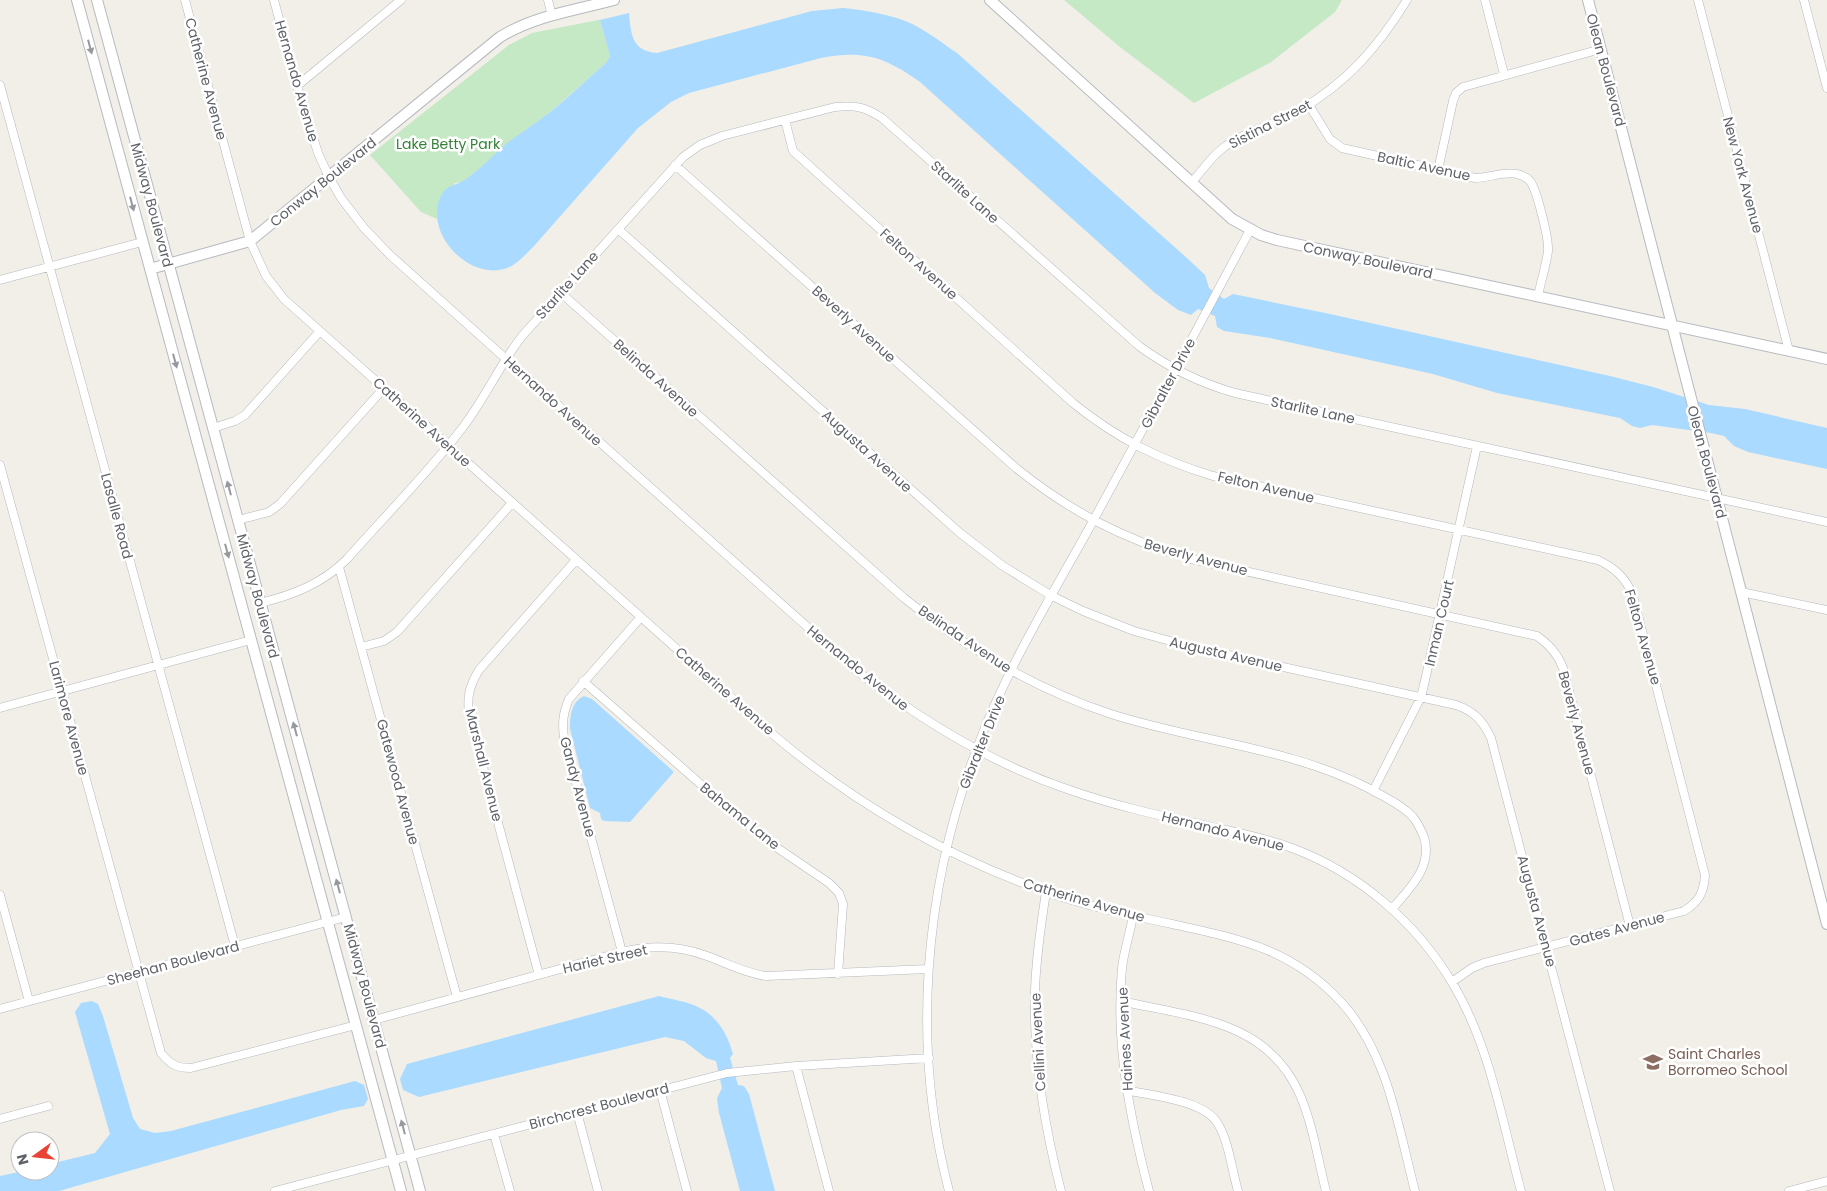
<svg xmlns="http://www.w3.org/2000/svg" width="1827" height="1191" font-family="Poppins,sans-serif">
<rect width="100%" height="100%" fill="#f1efe8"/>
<path fill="#c5e8c5" d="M 1064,0 L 1342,0 L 1335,12 L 1271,62 L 1194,103 L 1120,47 Z
M 614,17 L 600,20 L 610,56 L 606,63 L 549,113 L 507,144 L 471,176 L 463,182 L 455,183 L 437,208 L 437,219 L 421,212 L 370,155 L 509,45 L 532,33 Z"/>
<path fill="#aadaff" d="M 843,8 C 863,10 881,13 900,19 C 921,26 939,41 957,53 L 1188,259 L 1205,275 L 1209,288 L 1224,299 L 1233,294 L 1330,314 L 1610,376 L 1653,387 L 1709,405 L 1745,409 L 1827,428 L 1827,469 L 1748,452 L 1734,446 L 1724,436 L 1711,433 L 1652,425 L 1640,428 L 1632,426 L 1620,418 L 1497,393 L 1433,374 L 1270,338 L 1224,331 L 1217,327 L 1215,316 L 1198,309 L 1191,315 L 1178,310 L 1155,293 L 920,82 C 884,57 865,50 821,58 L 689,93 L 671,102 L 638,128 L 534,246 C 525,255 516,266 504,269 C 468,279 425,234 440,198 C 446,183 459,186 469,177 C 482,167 493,155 506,144 C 520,133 535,124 549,113 C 569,97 587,79 606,63 L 610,56 L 600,20 L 629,13 C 631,35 632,51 657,53 L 812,11 Z
M 584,696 L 592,699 L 673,771 L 673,773 L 630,822 L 604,821 L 601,819 L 600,813 L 590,808 L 570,729 C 570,716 571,702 584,696 Z
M 659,996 C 670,999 690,1002 700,1008 C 718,1017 728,1036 733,1054 L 730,1058 L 738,1085 L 744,1086 L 749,1094 L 775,1191 L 740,1191 L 719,1113 L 717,1098 L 722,1088 L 716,1061 L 706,1058 L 684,1041 L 665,1037 L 419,1097 L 403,1090 L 400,1079 L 407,1064 Z
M 92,1001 L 98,1004 L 103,1016 L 133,1118 L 140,1129 L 155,1133 L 171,1131 L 355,1081 L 364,1085 L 368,1099 L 364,1106 L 341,1110 L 59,1191 L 0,1191 L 0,1176 L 23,1171 L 50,1171 L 50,1164 L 95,1153 L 110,1134 L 75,1012 L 81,1003 Z"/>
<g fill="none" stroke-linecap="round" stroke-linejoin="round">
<defs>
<path id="street" d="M 185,0 L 250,241 L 266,276 L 284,299 L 770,732 C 852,802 943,855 1044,891 C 1086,906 1129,915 1172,924 C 1240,939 1293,949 1342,1003 C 1388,1054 1398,1126 1415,1191
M 274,0 L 297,86 L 318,153 L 329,177 L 341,198 L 364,228 L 390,255 L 505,358 L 857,671 C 921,720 990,763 1067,789 C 1112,805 1157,815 1204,825 C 1233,832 1263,837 1292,848 C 1359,873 1416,922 1453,984 C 1490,1046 1502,1121 1521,1191
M 548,0 L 552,16
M 1485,0 L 1504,74
M 1698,0 L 1789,351
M 1804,0 L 1827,88
M 0,85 L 235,946
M 297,86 L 401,0
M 1309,105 L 1330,139 L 1342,148 L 1475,178 C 1487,178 1507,171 1517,174 C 1522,175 1526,177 1530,181 C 1537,190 1549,239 1548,251 C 1546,266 1541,281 1538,296
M 785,120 L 793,151 L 1073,403 C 1116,438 1160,460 1213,476 L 1598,560 C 1615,568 1626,578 1633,596 L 1705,875 C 1704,892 1699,902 1684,911 L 1484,963 L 1472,968 L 1452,982
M 675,165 L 1016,468 C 1071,512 1123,539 1191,559 L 1537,636 C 1550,645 1558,654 1563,668 L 1630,926
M 1438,170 L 1453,101 L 1456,93 L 1463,87 L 1601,49
M 1192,182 C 1202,171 1211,157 1223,148 C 1245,131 1274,125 1298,111 C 1347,83 1378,47 1407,0
M 618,229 L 960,533 L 1003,566 L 1052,596 L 1083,611 L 1134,631 L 1192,647 L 1456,705 C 1474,711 1483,721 1491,738 L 1610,1191
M 0,280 L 142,242
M 561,293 L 904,598 C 966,648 1035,689 1111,714 C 1198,742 1290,747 1372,790 C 1386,798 1402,805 1413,817 C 1418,823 1421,830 1424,837 C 1433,867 1410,888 1392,909
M 213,428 L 235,421 L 245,415 L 320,331
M 0,465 L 161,1053 C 170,1064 176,1068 191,1068 L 356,1025
M 238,520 L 269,512 L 280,504 L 384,388
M 339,567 L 457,997
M 1741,592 L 1827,610
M 260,603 C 293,595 322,584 347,559 C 384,517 425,476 460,431 C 484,401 499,365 523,335 L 683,157 L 700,145 L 722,136 L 835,107 C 856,105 865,107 882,118 L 1139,346 C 1169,368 1200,383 1235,393 L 1827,522
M 361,647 L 384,641 L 397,632 L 512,503
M 583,681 L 737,816 L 773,845 L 829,883 L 839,893 L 843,904 L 838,974
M 0,708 L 251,640
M 1373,791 L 1421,697 L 1424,685 L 1477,446
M 1046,892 C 1041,924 1036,957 1035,991 C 1033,1059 1044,1125 1061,1191
M 0,895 L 29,1001
M 1133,916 C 1130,933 1124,951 1122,968 C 1115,1044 1130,1118 1149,1191
M 622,952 L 564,738 C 562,723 563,713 569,699 L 641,617
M 539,975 L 469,715 C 467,696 469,687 479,670 L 576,560
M 1121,1001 C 1191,1017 1268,1020 1300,1095 C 1313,1125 1318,1160 1326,1191
M 0,1009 L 346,917
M 374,1020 L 622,952 C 650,945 680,946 707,956 C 727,963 744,973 766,976 L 928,969
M 796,1066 L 829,1191
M 660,1090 L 687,1191
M 1126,1090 C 1152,1096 1205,1100 1218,1124 C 1229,1142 1232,1171 1238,1191
M 577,1112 L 598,1191
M 0,1119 L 48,1106
M 494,1134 L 510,1191
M 275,1191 L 727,1073 L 796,1066 L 929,1058
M 949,1191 C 911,1046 924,890 976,751 C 1005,671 1051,597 1092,523 C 1145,426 1198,328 1250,230
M 1789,1191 L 1827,1181"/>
<path id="secondary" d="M 77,0 L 401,1191
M 97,0 L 420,1191
M 990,0 L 1232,219 L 1261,235 L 1277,240 L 1827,359
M 1588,0 L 1827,924
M 150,269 L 250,241 L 500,37 C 534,16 576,10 614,0"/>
</defs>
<use href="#street" stroke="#b5b8bc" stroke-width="9"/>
<use href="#secondary" stroke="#b6babf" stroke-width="12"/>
<use href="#street" stroke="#fff" stroke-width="8"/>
<use href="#secondary" stroke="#fff" stroke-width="10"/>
</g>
<defs><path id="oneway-solid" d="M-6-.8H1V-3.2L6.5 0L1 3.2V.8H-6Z" transform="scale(1.25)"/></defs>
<g fill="#979a9d">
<use href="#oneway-solid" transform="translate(90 47) rotate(75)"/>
<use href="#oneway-solid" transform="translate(132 204) rotate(75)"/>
<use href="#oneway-solid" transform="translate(175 361) rotate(75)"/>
<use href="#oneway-solid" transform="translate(229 488) rotate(-105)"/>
<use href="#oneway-solid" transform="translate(227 551) rotate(75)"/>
<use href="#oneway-solid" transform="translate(295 729) rotate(-105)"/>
<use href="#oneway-solid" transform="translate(338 886) rotate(-105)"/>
<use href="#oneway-solid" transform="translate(403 1127) rotate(-105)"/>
</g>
<defs>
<symbol id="school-bare" viewBox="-9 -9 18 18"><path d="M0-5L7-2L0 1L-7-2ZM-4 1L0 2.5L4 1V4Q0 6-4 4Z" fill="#8d6e63" stroke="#fff" stroke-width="2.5" paint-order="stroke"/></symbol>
</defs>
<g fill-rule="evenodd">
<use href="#school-bare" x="1639" y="1048" width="28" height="28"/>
</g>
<g text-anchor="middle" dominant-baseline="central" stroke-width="5" stroke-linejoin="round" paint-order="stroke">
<g font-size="14" fill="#5f6368" stroke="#fff">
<text transform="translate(1606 70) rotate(75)">Olean Boulevard</text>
<text transform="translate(206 79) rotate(75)">Catherine Avenue</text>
<text transform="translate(297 81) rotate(74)">Hernando Avenue</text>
<text transform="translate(1270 124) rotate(-27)">Sistina Street</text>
<text transform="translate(1424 166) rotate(12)">Baltic Avenue</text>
<text transform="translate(1743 175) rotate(75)">New York Avenue</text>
<text transform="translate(323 182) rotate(-39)">Conway Boulevard</text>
<text transform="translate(965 192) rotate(42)">Starlite Lane</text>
<text transform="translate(152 205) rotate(75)">Midway Boulevard</text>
<text transform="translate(1368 260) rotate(12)">Conway Boulevard</text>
<text transform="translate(919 264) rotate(42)">Felton Avenue</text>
<text transform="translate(567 285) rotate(-48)">Starlite Lane</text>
<text transform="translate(854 324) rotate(42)">Beverly Avenue</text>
<text transform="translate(656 378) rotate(42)">Belinda Avenue</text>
<text transform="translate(1168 383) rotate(-62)">Gibralter Drive</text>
<text transform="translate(553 401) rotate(42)">Hernando Avenue</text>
<text transform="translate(1313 410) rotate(12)">Starlite Lane</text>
<text transform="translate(422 422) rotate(42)">Catherine Avenue</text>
<text transform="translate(867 451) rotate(42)">Augusta Avenue</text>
<text transform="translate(1707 462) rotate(75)">Olean Boulevard</text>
<text transform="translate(1266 487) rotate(13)">Felton Avenue</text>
<text transform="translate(117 516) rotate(75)">Lasalle Road</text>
<text transform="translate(1196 557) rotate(15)">Beverly Avenue</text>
<text transform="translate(258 596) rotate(75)">Midway Boulevard</text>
<text transform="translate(1439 623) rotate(-77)">Inman Court</text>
<text transform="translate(1643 637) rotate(74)">Felton Avenue</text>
<text transform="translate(965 639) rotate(34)">Belinda Avenue</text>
<text transform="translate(1226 654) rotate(13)">Augusta Avenue</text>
<text transform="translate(858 668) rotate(39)">Hernando Avenue</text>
<text transform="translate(725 691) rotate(41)">Catherine Avenue</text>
<text transform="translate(69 718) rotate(75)">Larimore Avenue</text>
<text transform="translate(1577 723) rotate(75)">Beverly Avenue</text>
<text transform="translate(982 742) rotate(-68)">Gibralter Drive</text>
<text transform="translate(484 765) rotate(76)">Marshall Avenue</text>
<text transform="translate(398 782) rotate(75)">Gatewood Avenue</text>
<text transform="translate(578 787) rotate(75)">Gandy Avenue</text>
<text transform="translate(740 816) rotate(39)">Bahama Lane</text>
<text transform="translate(1223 831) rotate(14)">Hernando Avenue</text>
<text transform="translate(1084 900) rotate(16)">Catherine Avenue</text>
<text transform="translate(1537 911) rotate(75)">Augusta Avenue</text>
<text transform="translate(1617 929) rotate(-15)">Gates Avenue</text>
<text transform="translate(605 959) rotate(-13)">Hariet Street</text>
<text transform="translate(173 963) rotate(-15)">Sheehan Boulevard</text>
<text transform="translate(365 986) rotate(75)">Midway Boulevard</text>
<text transform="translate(1125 1039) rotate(-93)">Haines Avenue</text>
<text transform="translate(1038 1042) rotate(-93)">Cellini Avenue</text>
<text transform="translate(599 1106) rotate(-15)">Birchcrest Boulevard</text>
</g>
<g font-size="14" fill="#348238" stroke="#fff">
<text x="448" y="144">Lake Betty Park</text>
</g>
<g font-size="14" fill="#785e54" stroke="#fff" text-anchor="start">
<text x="1668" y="1054">Saint Charles<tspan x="1668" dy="16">Borromeo School</tspan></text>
</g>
</g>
<g transform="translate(35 1156) rotate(255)"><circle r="24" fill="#ffffff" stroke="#bfc1c3"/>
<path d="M0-4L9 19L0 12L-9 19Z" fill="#ea4335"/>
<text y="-8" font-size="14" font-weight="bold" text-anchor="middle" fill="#5f6368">N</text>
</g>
</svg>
